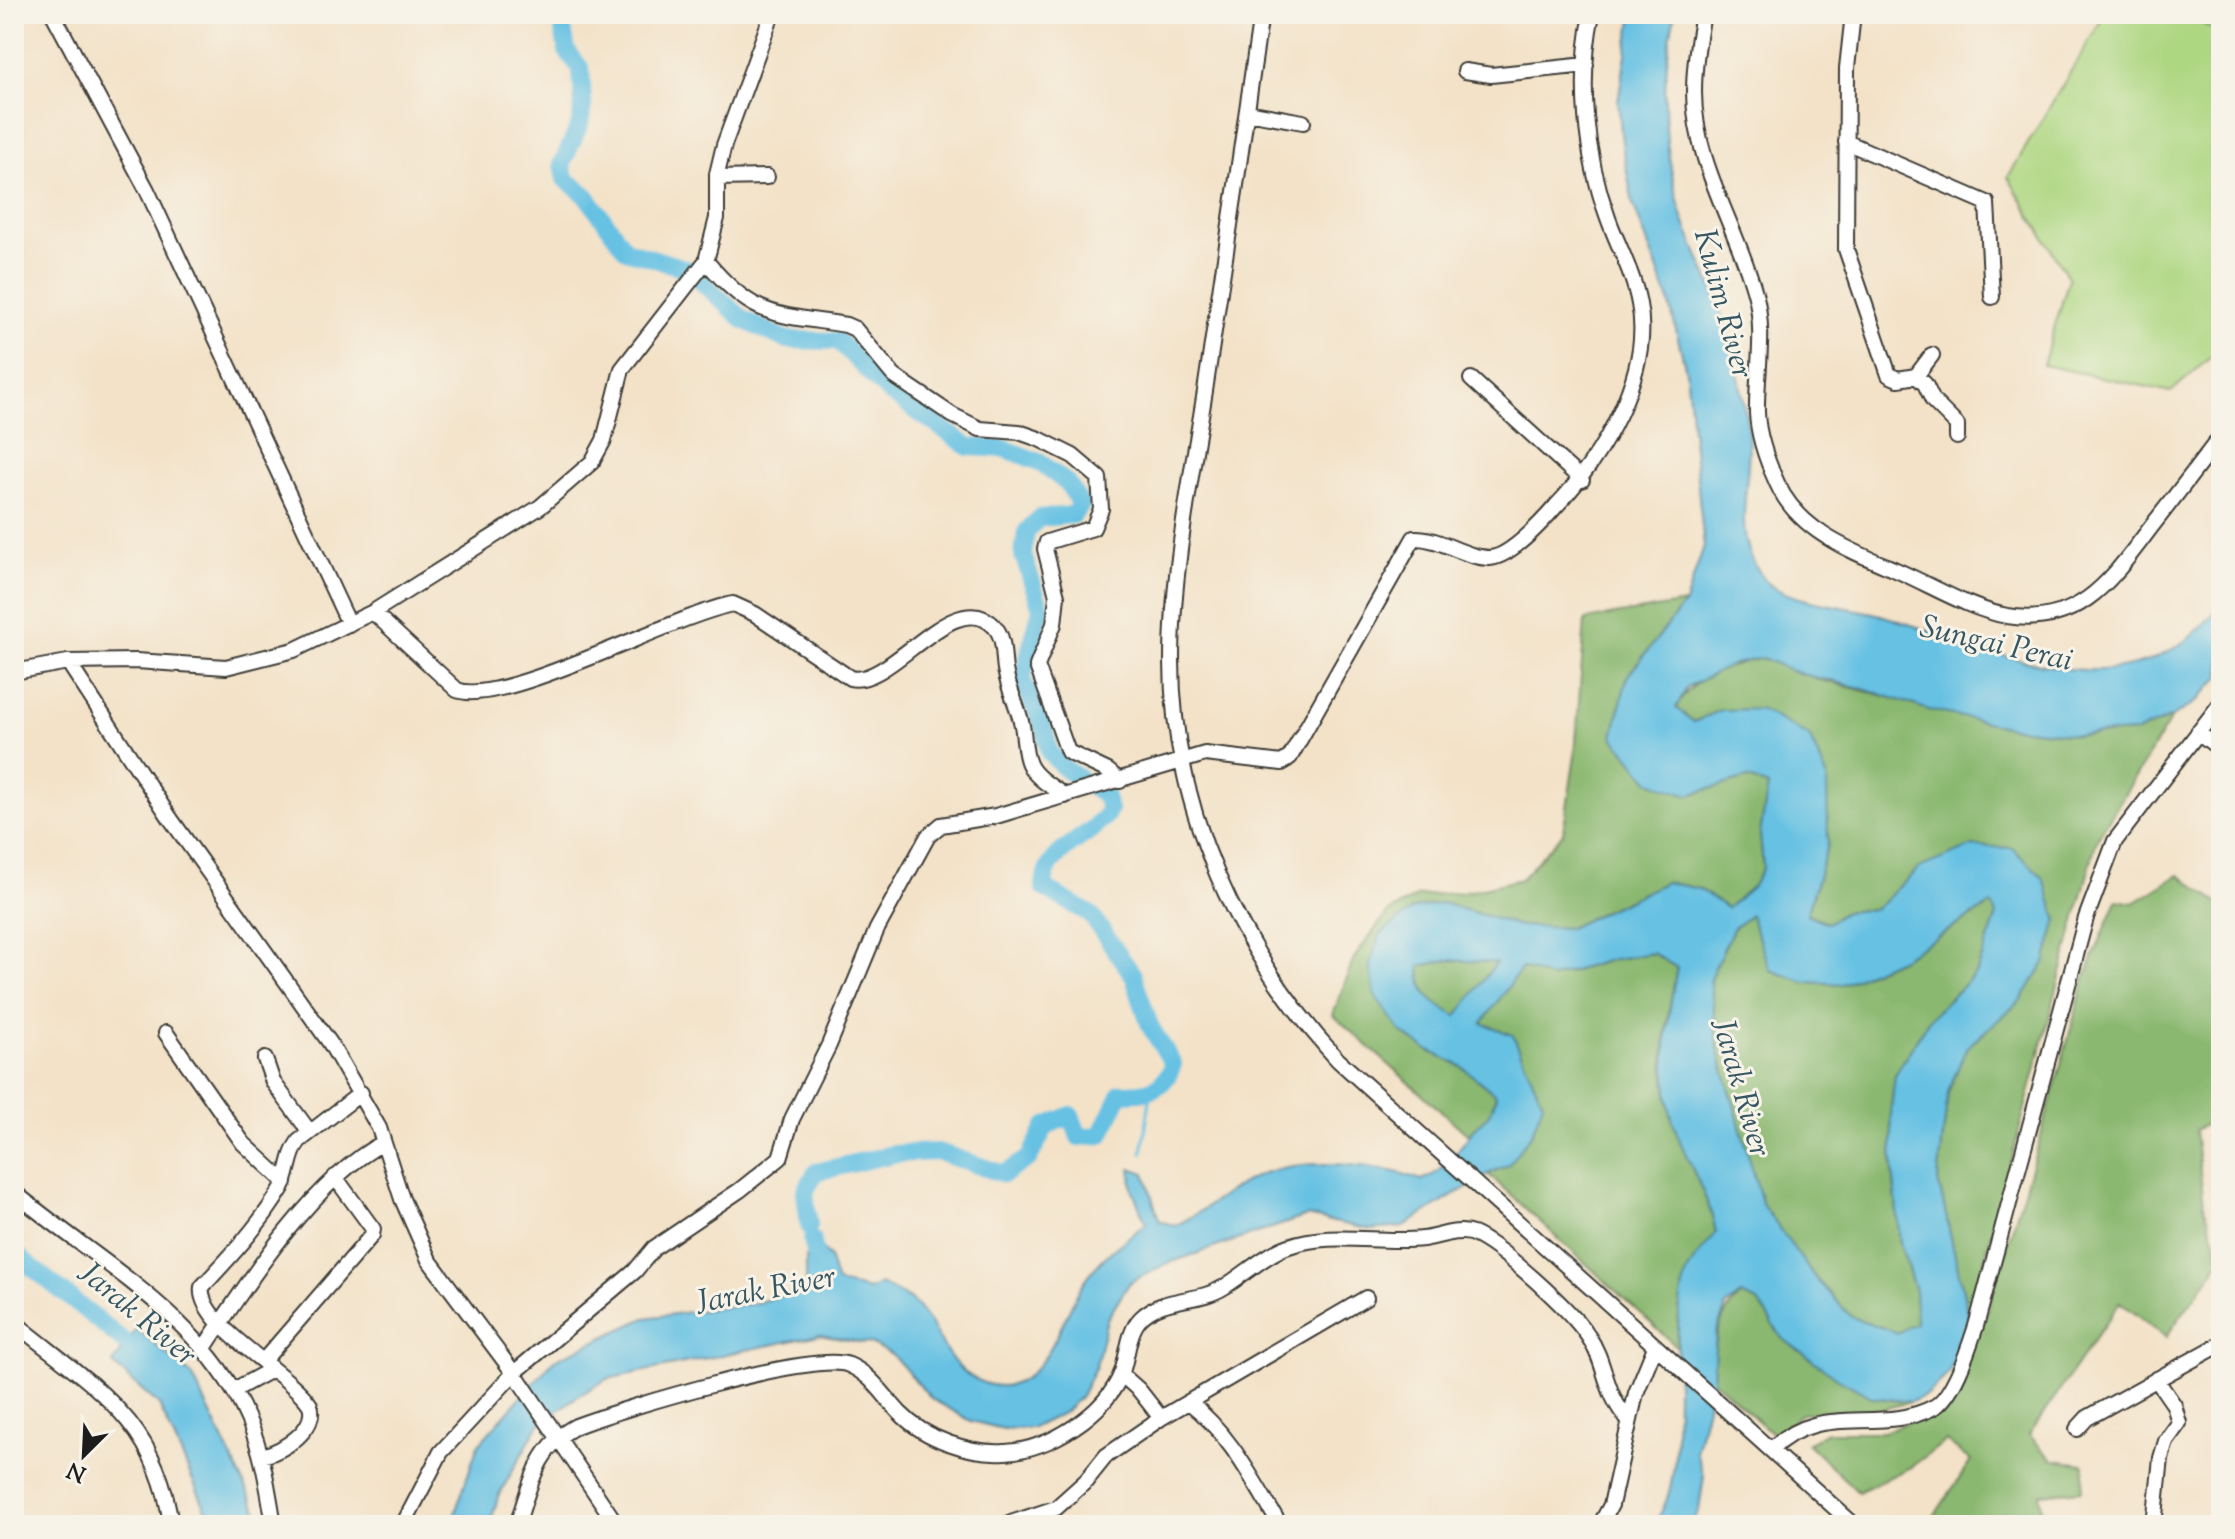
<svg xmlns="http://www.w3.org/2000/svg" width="2235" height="1539" font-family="'Sorts Mill Goudy',serif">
<rect width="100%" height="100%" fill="#f7f3e8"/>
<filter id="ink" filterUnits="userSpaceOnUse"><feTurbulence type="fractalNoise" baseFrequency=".0125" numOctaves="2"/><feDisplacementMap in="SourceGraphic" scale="16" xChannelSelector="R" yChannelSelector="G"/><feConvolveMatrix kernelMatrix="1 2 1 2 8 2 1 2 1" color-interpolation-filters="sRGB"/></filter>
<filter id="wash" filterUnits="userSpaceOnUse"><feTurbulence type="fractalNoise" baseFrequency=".006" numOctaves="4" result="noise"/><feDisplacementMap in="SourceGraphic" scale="32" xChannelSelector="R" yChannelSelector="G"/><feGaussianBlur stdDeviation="1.8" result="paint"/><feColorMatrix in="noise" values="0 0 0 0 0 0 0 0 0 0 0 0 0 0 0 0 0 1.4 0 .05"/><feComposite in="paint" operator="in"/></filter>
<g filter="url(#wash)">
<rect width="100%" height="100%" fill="#f3e2c8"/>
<path fill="#aed782" stroke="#657a4f" stroke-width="2" d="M 2105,14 L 2185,14 L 2221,34 L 2221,348 L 2171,392 L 2043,365 L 2069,279 L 2008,177 Z"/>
<path fill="#8ab870" stroke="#536a46" stroke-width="2" d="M 1685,603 L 1627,677 L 1689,795 L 1747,778 L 1769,786 L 1760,834 L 1763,867 L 1753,886 L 1727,908 L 1699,889 L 1666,882 L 1569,928 L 1520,926 L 1442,903 L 1413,909 L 1427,1050 L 1461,1066 L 1496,1095 L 1492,1114 L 1468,1135 L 1333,1015 L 1354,958 L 1387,913 L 1418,896 L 1466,892 L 1521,879 L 1563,833 L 1575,756 L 1585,620 Z
M 1762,658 L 1821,680 L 2009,727 L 2077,735 L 2137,732 L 2172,717 L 2097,839 L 1969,1318 L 1938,1180 L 1948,1092 L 1966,1048 L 2021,1000 L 2057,919 L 1921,867 L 1875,909 L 1845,912 L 1828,923 L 1807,914 L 1828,844 L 1721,710 L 1694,722 L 1676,708 C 1694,674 1725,666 1762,658 Z
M 2179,875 L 2221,904 L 2221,1117 L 2195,1130 L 2204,1204 L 2221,1260 L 2166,1337 L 2120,1302 L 2029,1435 L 2053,1460 L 2085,1464 L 2082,1490 L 2040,1494 L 2044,1525 L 1928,1525 L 1971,1461 L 1946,1441 L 1911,1467 L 1858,1492 L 1807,1443 L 1827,1432 L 1884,1432 L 1940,1409 L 1983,1323 L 2039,1142 L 2087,972 L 2117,900 L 2134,903 Z
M 1993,904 L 1997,915 L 1977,972 L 1929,1019 L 1895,1075 L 1891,1109 L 1893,1170 L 1900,1243 L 1915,1291 L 1916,1324 L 1898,1333 L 1851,1317 L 1816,1279 L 1763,1207 L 1718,1049 L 1710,978 L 1733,928 L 1750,915 L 1843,984 L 1902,958 Z
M 1653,953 L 1677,968 C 1668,1013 1658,1062 1670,1108 C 1681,1152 1709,1189 1716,1234 C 1680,1280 1680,1289 1677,1347 L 1488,1174 L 1508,1165 L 1532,1133 L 1482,1023 L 1522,968 L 1551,978 L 1609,960 Z
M 1448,960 L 1497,962 L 1457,1017 C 1432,1003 1420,995 1420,966 Z
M 1742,1295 L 1758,1302 L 1782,1338 L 1871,1397 L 1911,1402 L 1878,1410 L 1801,1414 L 1775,1436 L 1713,1380 C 1715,1348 1714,1316 1742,1295 Z"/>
<path fill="#66c1e3" stroke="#416e80" stroke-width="2" fill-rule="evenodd" d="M 1633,14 L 1675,14 C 1660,80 1662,146 1681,211 C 1689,238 1703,264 1713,290 C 1729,334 1743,385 1748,431 C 1754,484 1727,529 1763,578 C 1781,602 1847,606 1877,614 C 1992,647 2129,727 2221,604 L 2221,676 L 2197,701 L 2172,717 L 2137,732 L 2077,735 L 2009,727 L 1929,710 L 1861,688 L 1801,674 L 1762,658 L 1734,664 L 1687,687 L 1676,708 L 1694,722 L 1721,710 L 1760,709 L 1809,736 L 1827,776 L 1828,844 L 1807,915 L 1828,923 L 1845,912 L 1875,909 L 1921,867 L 1973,846 L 2012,848 L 2043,877 L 2057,919 L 2045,963 L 2021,1000 L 1966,1048 L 1948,1092 L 1938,1180 L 1969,1318 L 1949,1373 L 1927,1395 L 1911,1402 L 1871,1397 L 1837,1378 L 1782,1338 L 1758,1302 L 1741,1295 L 1726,1306 L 1716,1334 L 1713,1380 L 1696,1452 L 1704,1476 L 1699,1510 L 1691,1525 L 1651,1525 C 1695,1489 1664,1331 1687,1273 C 1693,1259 1707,1245 1716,1233 C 1708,1188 1677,1150 1669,1105 C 1661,1058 1668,1013 1677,968 L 1653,953 L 1609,960 L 1551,978 L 1522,968 L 1482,1023 L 1513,1035 L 1543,1103 L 1532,1133 L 1508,1165 L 1488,1174 L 1403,1227 L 1371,1230 L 1307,1216 L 1166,1264 L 1130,1282 L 1107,1319 L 1096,1366 L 1081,1396 L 1065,1412 L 1032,1428 L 1003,1429 L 971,1421 L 932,1399 L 892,1354 L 871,1344 L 819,1335 L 607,1379 L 575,1398 L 537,1427 L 498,1497 L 490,1525 L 451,1525 L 478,1445 L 554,1360 L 645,1318 L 756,1303 L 806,1288 L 806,1257 L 822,1249 L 829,1257 L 837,1283 L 870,1290 L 880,1284 C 890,1289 903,1294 912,1301 C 938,1324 943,1364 977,1380 C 1041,1411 1060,1317 1084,1282 C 1101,1257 1122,1242 1146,1224 L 1132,1188 L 1131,1168 L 1145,1173 L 1159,1220 L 1174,1226 C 1206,1212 1231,1185 1264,1173 C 1308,1157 1379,1164 1422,1180 C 1447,1170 1452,1157 1468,1137 C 1481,1118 1491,1120 1496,1095 L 1461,1066 L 1427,1050 L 1401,1032 L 1375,996 L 1370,964 L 1379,935 L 1413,909 L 1442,903 L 1520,926 L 1569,928 L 1666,882 L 1699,889 L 1727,908 L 1753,886 L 1763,867 L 1760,834 L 1768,786 L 1747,778 L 1689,795 L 1650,782 L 1613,737 L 1627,677 L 1685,603 L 1704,546 L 1686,371 L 1669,301 L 1633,204 L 1623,151 L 1618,101 ZM 1992,904 L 1997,915 L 1977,972 L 1929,1019 L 1895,1075 L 1891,1109 L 1893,1170 L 1900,1243 L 1915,1291 L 1916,1323 L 1898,1333 L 1851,1317 L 1816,1279 L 1763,1206 L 1718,1049 L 1710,978 L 1733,929 L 1750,915 L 1770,970 L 1805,982 L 1843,984 L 1902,958 ZM 1448,960 L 1496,963 L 1457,1016 C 1433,1003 1419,995 1420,966 Z
M 136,1329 L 192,1375 L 264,1525 L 213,1525 L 159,1405 L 113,1364 Z"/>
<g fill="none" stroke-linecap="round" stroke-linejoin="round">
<path stroke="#66c1e3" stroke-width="3" d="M 1142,1153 L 1151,1093"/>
<path stroke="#66c1e3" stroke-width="18" d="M 560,14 L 567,51 L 581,69 L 583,105 L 580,124 L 562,164 L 565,179 L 585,194 L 626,250 L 687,269 L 744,320 L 786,340 L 838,341 L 886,390 L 969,447 L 1006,449 L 1039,462 L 1068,484 L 1081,505 L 1073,515 L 1039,518 L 1026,532 L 1023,555 L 1041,609 L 1022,679 L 1045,731 L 1049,752 L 1064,768 L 1106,797 L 1109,811 C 1090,841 1044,847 1044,888 L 1090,914 L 1133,975 L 1150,1026 L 1173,1064 C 1164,1091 1147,1093 1121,1093 L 1101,1135 L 1079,1137 L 1071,1115 L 1046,1126 L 1029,1158 L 1004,1174 L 938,1152 L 893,1154 L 816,1172 L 805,1192 L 809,1226
M 812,1240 L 821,1276
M 14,1253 L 146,1359"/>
</g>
</g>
<g filter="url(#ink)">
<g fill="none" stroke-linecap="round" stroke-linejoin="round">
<defs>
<path id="minor" d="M 53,14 L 147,190 L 349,624
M 1261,14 C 1243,140 1224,265 1205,391 C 1191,480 1172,571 1172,661 C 1172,810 1239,952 1338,1060 L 1854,1525
M 1703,14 C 1698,40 1694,66 1694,92 C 1694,164 1737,226 1755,293 C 1766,332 1756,373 1757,413 C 1758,437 1767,461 1777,483 C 1798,531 1851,551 1896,570 C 1931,585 1969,609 2007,616 C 2083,628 2114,575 2155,522 C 2177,494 2199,465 2221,436
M 1853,14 L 1847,68 L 1846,249 L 1889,375 L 1898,379 L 1916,376 L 1932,355
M 1465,71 L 1491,75 L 1586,65
M 1247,112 L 1303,122
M 1846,142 L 1987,203 L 1992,297
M 717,178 L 767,177
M 706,261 C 754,319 776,314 846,325 L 855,329 L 894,376 L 952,415 L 980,429 L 1019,432 L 1039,439 L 1073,456 L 1099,478 L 1101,509 L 1093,528 L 1047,542 L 1045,549 L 1057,596 L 1054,624 L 1037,666 L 1068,752 L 1108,771 L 1120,781
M 1916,376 L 1925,384 L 1933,401 L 1957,425 L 1957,437
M 1471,379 L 1582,480
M 373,612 L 457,690 C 501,708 674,615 733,604 L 755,614 L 850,678 C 890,689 954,583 995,627 C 1006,640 1002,659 1006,674 C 1009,690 1017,705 1021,721 C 1025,735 1023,751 1029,764 C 1035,778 1054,788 1065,796
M 68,662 L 170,818 L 330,1043 L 379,1128 L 402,1199 L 429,1260 L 519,1380 L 617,1525
M 14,672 L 68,662 L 136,661 L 226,667 L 294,650 L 373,612 L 540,507 L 592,462 L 604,440 L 622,369 L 706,261 L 717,218 L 717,174 L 724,145 L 772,14
M 2198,732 L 2221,750
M 166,1033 L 243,1143 L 285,1182
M 265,1059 L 273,1082 L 309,1131
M 14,1192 C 96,1261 204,1317 248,1419 C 263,1453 268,1489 274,1525
M 14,1322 C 90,1385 157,1418 171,1525
M 204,1348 C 247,1283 314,1179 383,1143
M 265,1359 L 372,1235 L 373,1229 L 335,1177
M 1121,1374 L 1139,1390 L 1161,1418
M 234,1390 L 271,1370
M 1189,1402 C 1231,1435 1253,1481 1280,1525
M 2077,1429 L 2087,1418 L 2221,1344
M 1771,1450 C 1819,1400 1880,1436 1934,1407 C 1954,1396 1969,1347 1976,1326 L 2086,918 L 2115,841 L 2221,703
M 262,1456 C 283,1451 318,1429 310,1405 C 291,1374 196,1324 202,1287 C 231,1256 260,1225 282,1188 C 290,1172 288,1156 299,1141 L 361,1093
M 403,1525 L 441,1452 L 514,1373 L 635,1271 L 654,1248 L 740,1190 L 780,1158 L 792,1119 L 829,1045 L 877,929 L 928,836 L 941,825 L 996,816 L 1205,754 L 1282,763 L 1290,757 L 1414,538 C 1440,537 1464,558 1490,558 C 1510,557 1543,521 1556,506 C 1601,460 1653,372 1639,304 C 1634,275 1618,246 1608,218 C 1585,155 1578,80 1592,14
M 517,1525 C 530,1486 537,1446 576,1426 C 618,1410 815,1350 849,1365 C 872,1375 883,1395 900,1413 C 925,1439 969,1454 1005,1452 C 1049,1450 1106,1414 1122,1372 C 1128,1355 1128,1331 1141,1318 C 1163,1296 1199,1303 1224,1287 C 1245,1274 1266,1254 1289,1246 C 1331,1231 1379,1244 1423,1239 C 1438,1237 1458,1228 1473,1234 C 1501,1246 1571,1310 1588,1336 C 1607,1363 1603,1392 1629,1421
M 1005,1525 L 1056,1508 L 1086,1481 L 1106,1456 L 1161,1418 L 1366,1298
M 1600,1525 L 1611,1505 L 1636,1393 L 1655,1347
M 2154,1525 L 2161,1458 L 2166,1441 L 2179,1423 L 2174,1405 L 2156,1379"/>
</defs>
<use href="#minor" stroke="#3c3a36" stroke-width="18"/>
<use href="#minor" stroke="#fff" stroke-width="14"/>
</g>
</g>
<g text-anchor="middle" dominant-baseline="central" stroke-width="6" stroke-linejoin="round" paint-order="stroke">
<g font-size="32" font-style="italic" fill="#365662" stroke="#f7f3e8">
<text transform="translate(1722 304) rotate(75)">Kulim River</text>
<text transform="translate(1996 645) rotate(13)">Sungai Perai</text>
<text transform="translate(1740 1088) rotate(74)">Jarak River</text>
<text transform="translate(766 1291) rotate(-11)">Jarak River</text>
<text transform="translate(137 1315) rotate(40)">Jarak River</text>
</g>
</g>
<rect width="2235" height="1539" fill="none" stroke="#f7f3e8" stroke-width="48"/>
<g transform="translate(84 1455) rotate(204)" stroke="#f7f3e8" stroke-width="6" paint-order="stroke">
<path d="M0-6L14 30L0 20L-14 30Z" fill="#1c1c1c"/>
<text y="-12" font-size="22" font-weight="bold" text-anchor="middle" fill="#1c1c1c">N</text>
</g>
</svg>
